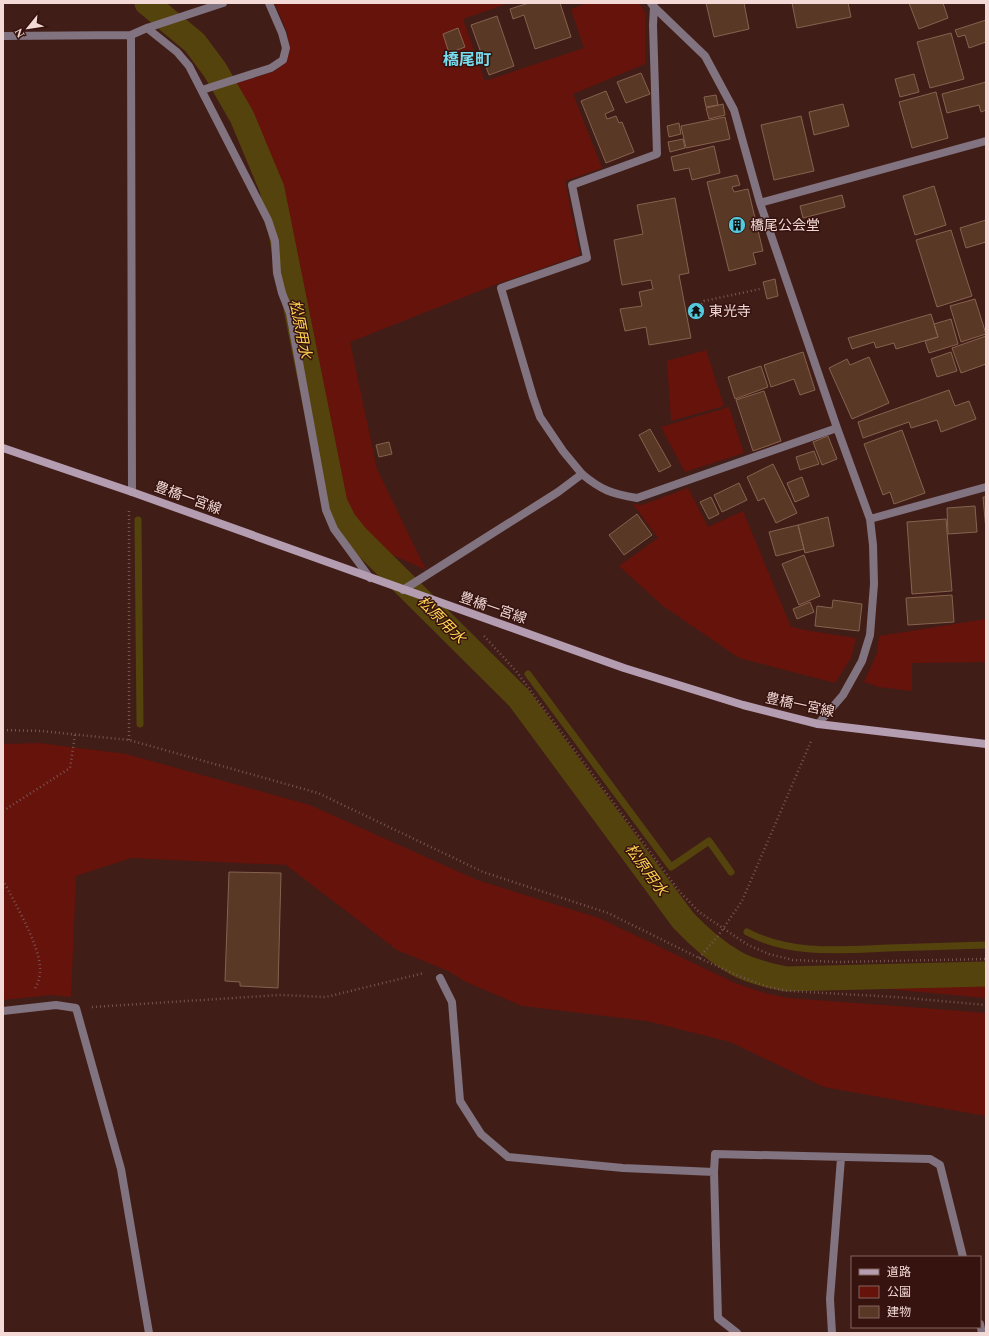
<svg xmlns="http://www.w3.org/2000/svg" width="989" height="1336" font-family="Spectral,'Noto Sans JP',serif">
<rect width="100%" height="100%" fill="#411d18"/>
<path fill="#66130b" d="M 275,3 L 509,3 L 463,19 L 485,81 L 584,48 L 571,9 L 587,3 L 639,3 L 645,12 L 645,64 L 573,94 L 602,168 L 565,181 L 580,255 L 497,284 L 350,342 L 377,469 L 426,570 L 373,546 L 358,532 L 348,518 L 340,502 L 279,188 L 249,114 L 231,85 L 273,72 L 286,63 L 290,49 L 287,32 Z
M 706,350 L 724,406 L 671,421 L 667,361 Z
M 729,407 L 744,453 L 685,472 L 661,427 Z
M 688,488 L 708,527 L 743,511 L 791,627 L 810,631 L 804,657 L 810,631 L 856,638 L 851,658 L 835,683 L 739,658 L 663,606 L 619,566 L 658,538 L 633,504 L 642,505 Z
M 986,619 L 986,662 L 912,663 L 912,691 L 879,687 L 864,682 L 877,653 L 879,636 Z
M 39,743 L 126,754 L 310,805 L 477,880 L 599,918 L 735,983 L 765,993 L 788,998 L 896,1006 L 986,1013 L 986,1116 L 824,1087 L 730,1042 L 647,1021 L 522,1006 L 466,982 L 448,971 L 397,950 L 286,865 L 131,858 L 76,876 L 71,997 L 51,995 L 3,1000 L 3,744 Z
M 986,982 L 986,998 L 844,985 Z"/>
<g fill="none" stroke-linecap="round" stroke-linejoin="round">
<path stroke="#55430d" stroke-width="7" d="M 138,520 L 140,724
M 528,674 L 671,867 L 709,841 L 731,872
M 747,932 C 791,955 839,950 888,948 C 921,947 953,946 986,945"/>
<path stroke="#55430d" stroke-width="25" d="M 147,3 L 195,43 L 215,70 L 242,117 L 272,189 L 335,503 L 344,521 L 356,536 L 519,698 L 683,920 C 698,936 715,951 734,962 C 748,971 769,975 785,979 L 986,974"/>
</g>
<path fill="#5a3826" stroke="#86624e" d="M 529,3 L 560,3 L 571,37 L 535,49 L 524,15 L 513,19 L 510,9 Z
M 706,3 L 744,3 L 749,29 L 714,37 Z
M 792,3 L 848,3 L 851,17 L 797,28 Z
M 909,3 L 943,3 L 948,18 L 919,29 Z
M 497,16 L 514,66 L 489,75 L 471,25 Z
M 986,20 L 986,42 L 969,48 L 965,35 L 958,37 L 955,30 Z
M 458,28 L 465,47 L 449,53 L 443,34 Z
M 951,33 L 964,79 L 930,88 L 917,42 Z
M 641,73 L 650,94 L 626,103 L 617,82 Z
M 914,74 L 919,92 L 900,97 L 895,79 Z
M 986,82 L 986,110 L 981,112 L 979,105 L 947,113 L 942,94 Z
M 606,91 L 614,110 L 605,114 L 607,119 L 616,116 L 619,123 L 622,122 L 634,152 L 606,163 L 581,101 Z
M 936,92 L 948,138 L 912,148 L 899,102 Z
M 716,95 L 718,105 L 706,107 L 704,97 Z
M 723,104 L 725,115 L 709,119 L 706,108 Z
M 843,104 L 849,126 L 814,135 L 809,112 Z
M 801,116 L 814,171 L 774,180 L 761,125 Z
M 725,117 L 730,139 L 686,148 L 681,126 Z
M 679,123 L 681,134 L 669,137 L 667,126 Z
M 683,139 L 685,148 L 670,152 L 668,142 Z
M 714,146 L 720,173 L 692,180 L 689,168 L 674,171 L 671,157 Z
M 737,175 L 740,185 L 732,187 L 734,192 L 748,189 L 763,251 L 753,253 L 756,264 L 729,271 L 707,182 Z
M 934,186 L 946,225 L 915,235 L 903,196 Z
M 842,195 L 845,207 L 803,218 L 800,206 Z
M 675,198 L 689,273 L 679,275 L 691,338 L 649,345 L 646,327 L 625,331 L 620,309 L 642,306 L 639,292 L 653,289 L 651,280 L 622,285 L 614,240 L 643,234 L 637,205 Z
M 986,220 L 986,242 L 966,248 L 960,228 Z
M 951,230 L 972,296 L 937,307 L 916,240 Z
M 775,279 L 778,296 L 767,299 L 763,282 Z
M 975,299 L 986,334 L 961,342 L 950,306 Z
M 931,314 L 938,337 L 896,349 L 894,343 L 876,348 L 874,342 L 852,349 L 848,338 Z
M 951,319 L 958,344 L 929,353 L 925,341 L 938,337 L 934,324 Z
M 986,336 L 986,364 L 961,373 L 952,348 Z
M 803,352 L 815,390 L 800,395 L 794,379 L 771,387 L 764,365 Z
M 951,352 L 957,371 L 937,377 L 931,359 Z
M 869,357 L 889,403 L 852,419 L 829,368 L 847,359 L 850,365 Z
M 761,366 L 768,387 L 735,399 L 728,377 Z
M 949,390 L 955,406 L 969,401 L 976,419 L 941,432 L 937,420 L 911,428 L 909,422 L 863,438 L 858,422 Z
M 764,391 L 781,441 L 753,451 L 736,400 Z
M 650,429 L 671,466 L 659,472 L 639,435 Z
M 902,430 L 925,493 L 894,504 L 890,492 L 883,495 L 864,444 Z
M 828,436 L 837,459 L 822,465 L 813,442 Z
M 389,442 L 392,454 L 379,457 L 376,445 Z
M 814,451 L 819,464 L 800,470 L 796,457 Z
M 773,464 L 797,513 L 776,523 L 764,498 L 758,501 L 747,477 Z
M 802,477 L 809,496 L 795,502 L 787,483 Z
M 739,483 L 747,500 L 722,512 L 714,495 Z
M 711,497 L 719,514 L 709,519 L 700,502 Z
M 983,497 L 986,497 L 986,530 Z
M 975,506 L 977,532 L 948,534 L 947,508 Z
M 637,514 L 652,535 L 624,555 L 609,535 Z
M 828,517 L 834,546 L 805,553 L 798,525 Z
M 946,519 L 952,591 L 912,594 L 907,522 Z
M 798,525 L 804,549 L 776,556 L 769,532 Z
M 804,555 L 820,596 L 799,605 L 782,564 Z
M 952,595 L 954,622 L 908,625 L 906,598 Z
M 833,600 L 862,604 L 859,631 L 815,626 L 817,606 L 832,608 Z
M 810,602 L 814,612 L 797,619 L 793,609 Z
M 229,872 L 281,873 L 278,988 L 240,986 L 240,982 L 225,981 Z"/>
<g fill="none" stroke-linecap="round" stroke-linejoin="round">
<path stroke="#775651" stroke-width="2.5" stroke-dasharray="1 3" stroke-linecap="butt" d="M 688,311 L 698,309 L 704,301 L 760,289
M 484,636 L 516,671 L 679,891 L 699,912 L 748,945 L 769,954 L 793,960 L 838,962 L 986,959
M 3,730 L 41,731 L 129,740 L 318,793 L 483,872 L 608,913 L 699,958 L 739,976 L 768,987 L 789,991 L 896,997 L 986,1005
M 129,740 L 129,509
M 3,811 L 70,768 L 75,735
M 3,880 C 14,902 41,947 40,970 C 40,977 38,984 34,990
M 699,958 L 718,936 L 742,901 L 812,739
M 92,1007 L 281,995 L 326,997 L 424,973"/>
<path stroke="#81737f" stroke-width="8" d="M 582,474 L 563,451 L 540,417 L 533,397 L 501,288 L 587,258 L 572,185 L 657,154 L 653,25 L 654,7"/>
<path stroke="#81737f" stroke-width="8" d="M 651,3 L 654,7 L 705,56 L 734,110 L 760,203 L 837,428 L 870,519 L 873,545 L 874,584 L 870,635 L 862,661 L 843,695 L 818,724
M 147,28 L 177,52 L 189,66 L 268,220 L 275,241 L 277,273 L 282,293 L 290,313 L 326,510 L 334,529 L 370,578
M 131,35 L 132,492
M 3,36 L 131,35 L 147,28 L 223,3
M 202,90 L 271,68 L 283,60 L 286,48 L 282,33 L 269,3
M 760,203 L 986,141
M 870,519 L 986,487
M 403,590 L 558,492 L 582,474 C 601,490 612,494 637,498 L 837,428
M 440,978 L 452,1002 L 460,1101 L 481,1134 L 508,1157 L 623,1168 L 714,1172
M 3,1011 L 56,1005 L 76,1008 L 121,1169 L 149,1333
M 980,1324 L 982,1333
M 737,1333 L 718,1318 L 714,1172 L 715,1154 L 930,1159 L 940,1165 L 963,1257
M 832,1333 L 830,1299 L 841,1158"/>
<path stroke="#b49db1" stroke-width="8" d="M 3,448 L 132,492 L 624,668 L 743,705 L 818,724 L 986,744"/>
</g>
<defs>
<symbol id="building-disc" viewBox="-11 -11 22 22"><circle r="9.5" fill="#54cadd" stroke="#36130f"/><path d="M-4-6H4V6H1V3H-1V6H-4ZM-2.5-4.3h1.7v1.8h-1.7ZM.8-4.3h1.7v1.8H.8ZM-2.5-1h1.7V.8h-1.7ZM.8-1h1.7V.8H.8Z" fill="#111"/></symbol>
<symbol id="temple-disc" viewBox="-11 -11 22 22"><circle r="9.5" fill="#54cadd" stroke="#36130f"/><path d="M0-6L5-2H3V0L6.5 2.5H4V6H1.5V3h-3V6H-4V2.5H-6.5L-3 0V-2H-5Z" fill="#111"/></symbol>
</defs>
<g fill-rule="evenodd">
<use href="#building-disc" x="727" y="215" width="20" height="20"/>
<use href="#temple-disc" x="686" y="301" width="20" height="20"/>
</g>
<g text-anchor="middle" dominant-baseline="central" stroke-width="3" stroke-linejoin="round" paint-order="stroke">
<g font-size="14" fill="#f3dad6" stroke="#36130f" text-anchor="start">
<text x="750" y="225">橋尾公会堂</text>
<text x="709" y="311">東光寺</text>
</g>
<g font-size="14" fill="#f3dad6" stroke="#36130f">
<text transform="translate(188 498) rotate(20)">豊橋一宮線</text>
<text transform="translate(493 608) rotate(19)">豊橋一宮線</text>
<text transform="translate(800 705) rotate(12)">豊橋一宮線</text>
</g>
<g font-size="15" font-style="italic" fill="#fdd14f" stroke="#36130f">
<text transform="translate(300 329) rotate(79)">松原用水</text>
<text transform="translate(441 620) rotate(45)">松原用水</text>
<text transform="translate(646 870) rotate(54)">松原用水</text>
</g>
<g font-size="16" font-weight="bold" fill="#75ddef" stroke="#36130f">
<text x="467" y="60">橋尾町</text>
</g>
</g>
<rect width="989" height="1336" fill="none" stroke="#f3dad6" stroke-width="8"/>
<rect x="851" y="1256" width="130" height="72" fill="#36130f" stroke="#82635f"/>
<rect x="859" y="1269" width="20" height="6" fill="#b49db1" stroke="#82635f"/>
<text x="887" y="1276" font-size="12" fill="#f3dad6">道路</text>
<rect x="859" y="1286" width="20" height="12" fill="#66130b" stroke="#82635f"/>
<text x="887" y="1296" font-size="12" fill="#f3dad6">公園</text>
<rect x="859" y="1306" width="20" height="12" fill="#5a3826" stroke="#82635f"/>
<text x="887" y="1316" font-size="12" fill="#f3dad6">建物</text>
<g transform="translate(28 28) rotate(240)" stroke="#36130f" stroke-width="3" paint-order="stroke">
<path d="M0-3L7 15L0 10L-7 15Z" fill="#f3dad6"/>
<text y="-6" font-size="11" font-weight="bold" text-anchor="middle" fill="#f3dad6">N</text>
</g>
</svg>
